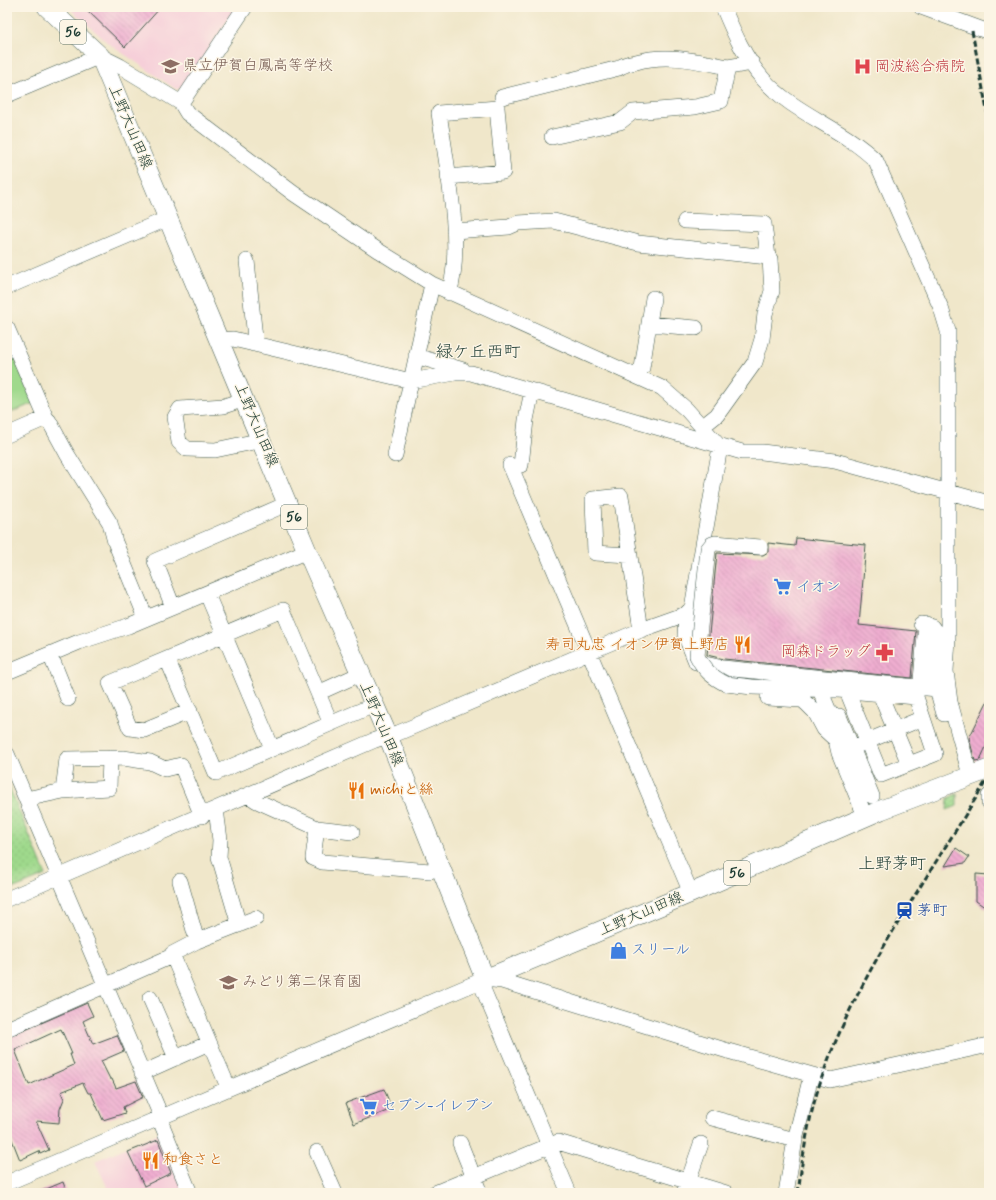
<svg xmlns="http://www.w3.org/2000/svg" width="996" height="1200" font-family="Mynerve,'Klee One',sans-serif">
<defs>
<pattern id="park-dots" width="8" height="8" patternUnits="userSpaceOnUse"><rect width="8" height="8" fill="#9fd98c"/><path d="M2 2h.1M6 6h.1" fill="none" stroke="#88bb79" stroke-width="1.8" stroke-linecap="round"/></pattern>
<pattern id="building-back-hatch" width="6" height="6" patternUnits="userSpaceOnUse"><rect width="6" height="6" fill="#efadd0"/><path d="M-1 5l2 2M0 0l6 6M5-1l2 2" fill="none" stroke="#c18eaa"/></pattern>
</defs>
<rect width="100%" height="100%" fill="#fcf5e5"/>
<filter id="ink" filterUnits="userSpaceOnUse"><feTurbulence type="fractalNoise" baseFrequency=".025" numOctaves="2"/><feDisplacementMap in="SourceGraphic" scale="8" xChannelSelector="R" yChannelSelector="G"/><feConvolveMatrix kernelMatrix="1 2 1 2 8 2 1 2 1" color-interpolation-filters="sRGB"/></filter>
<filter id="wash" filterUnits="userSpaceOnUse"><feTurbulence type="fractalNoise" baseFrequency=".012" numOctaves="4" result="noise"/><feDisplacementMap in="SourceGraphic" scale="16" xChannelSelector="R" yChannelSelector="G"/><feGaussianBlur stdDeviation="0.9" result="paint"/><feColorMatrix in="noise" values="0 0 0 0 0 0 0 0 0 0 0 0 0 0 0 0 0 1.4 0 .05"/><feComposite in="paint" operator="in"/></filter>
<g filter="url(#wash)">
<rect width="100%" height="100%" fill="#f0e7ca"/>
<path fill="#f6cfd9" d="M 68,7 L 237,7 L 183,88 L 176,89 L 109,44 Z
M 159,1133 L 185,1193 L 110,1193 L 95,1161 Z"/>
<path fill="url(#park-dots)" stroke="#5f8b60" d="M 7,782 L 46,875 L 7,891 Z
M 957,794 L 957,806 L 947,810 L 948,798 Z"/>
<path fill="#9fd98c" stroke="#5f8b60" d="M 7,340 L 34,403 L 7,414 Z"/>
<g id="blocks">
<path fill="url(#building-back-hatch)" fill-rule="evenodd" d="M 84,7 L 161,7 L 125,47 Z
M 796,538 L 866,545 L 859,625 L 916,631 L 912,678 L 724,659 L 707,655 L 717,553 L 763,555 L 768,552 L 768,543 L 795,546 Z
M 989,698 L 989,740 L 980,760 L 975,761 L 969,738 Z
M 956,848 L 969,857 L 965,863 L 945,866 Z
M 976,874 L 989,875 L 989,910 L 976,901 Z
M 87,1003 L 93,1016 L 83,1021 L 93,1044 L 117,1035 L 124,1051 L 101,1061 L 110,1079 L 112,1079 L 116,1088 L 136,1081 L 143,1097 L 123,1107 L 125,1113 L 103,1120 L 91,1093 L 88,1093 L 83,1083 L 61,1092 L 64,1099 L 60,1109 L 59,1123 L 36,1121 L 49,1150 L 40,1154 L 39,1151 L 20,1160 L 7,1127 L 7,1038 ZM 61,1029 L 72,1054 L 70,1054 L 74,1065 L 29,1085 L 15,1050 Z
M 384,1089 L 392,1109 L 354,1124 L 346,1103 Z
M 158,1140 L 171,1173 L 144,1186 L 128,1152 Z
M 63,1182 L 67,1193 L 37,1193 Z"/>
</g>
</g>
<g filter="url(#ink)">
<use href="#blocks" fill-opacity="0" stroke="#3e564a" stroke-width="1"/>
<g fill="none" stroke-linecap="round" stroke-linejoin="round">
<defs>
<path id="minor" d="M 723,7 C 733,31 745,59 763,79 C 794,114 843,128 876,161 L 941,308 L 948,331 L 948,639 L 946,671 L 950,702 L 970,775
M 921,7 L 989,32
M 7,95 L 100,56 L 120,66 L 181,103 L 187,113 L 293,193 L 379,251 L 432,284 L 662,388 L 687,410 L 720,447
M 502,97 L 619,68 C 624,64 630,63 636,62 C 667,53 697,61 728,67
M 181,103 L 245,7
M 552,137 L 620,122 L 633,112 L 695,107 L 721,101 L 728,67 L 752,63
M 448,177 L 503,172 L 497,108 L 439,113 C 446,162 464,248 449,293
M 685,221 L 764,224 L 768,257 L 770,259 L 772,291 L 765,314 L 762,339 L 755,362 L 717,415 L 702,427
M 454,231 L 509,227 L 518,223 L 554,221 L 638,243 L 768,257
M 247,261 L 255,338 L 253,344
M 7,287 L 169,218
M 650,324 L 696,328
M 7,328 L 46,418 L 49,421 L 67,454 L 110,523 L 115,542 L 146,618
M 220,340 L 233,339 L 411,381 L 455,373 L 471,373 L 742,452 L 762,452 L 835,461 L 989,503
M 416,356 L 463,370
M 636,376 L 642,368 L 653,298
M 245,399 L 224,406 L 180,409 L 175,417 L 179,442 L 187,449 L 215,450 L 262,440
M 7,435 L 46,418
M 395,455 L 432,284
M 510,465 L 691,893
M 521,465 L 526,420 L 532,391
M 629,555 L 595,553 L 593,499 L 621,496 L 641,630
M 207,594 L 272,748
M 173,607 L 155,561 L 289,503
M 686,614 L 685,635 L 696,662 L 723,668 L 937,689 L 944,714
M 921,624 L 932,627 L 937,634 L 938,640 L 934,681 L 937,689
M 926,624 L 921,680 L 934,681
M 50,654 L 68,699
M 167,659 L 216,773 L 374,705
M 7,672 L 79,642 L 128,626 L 307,551
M 726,684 L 752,687 L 838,690 L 916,697 L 923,718 L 839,753
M 820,690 L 837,730 L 836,740 L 839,753 L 865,816
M 847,691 L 881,775 L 935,754 L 923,718
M 318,693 L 360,674
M 880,694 L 909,764
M 768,698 L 802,700 L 807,704 L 815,712 L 824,729 L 836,740
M 190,711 L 144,730 L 130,728 L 110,683 L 283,610 L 331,724
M 839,716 L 872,796
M 7,754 L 161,1116 L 162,1125 L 190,1193
M 63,791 L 67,759 L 123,758 L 150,762 L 165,769 L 181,765 L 202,816
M 248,795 L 257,801 L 317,828 L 352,832
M 989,796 L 989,802
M 26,799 L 63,791 L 109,788 L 110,758
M 216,809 L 220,840 L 219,857 L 239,925
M 317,828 L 313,858 L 322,862 L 430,871 L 440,866
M 180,881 L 197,941
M 7,899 L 375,740 L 398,733 L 641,630 L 686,614 L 692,608 L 720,447
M 485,979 L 483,989 L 569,1193
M 150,998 L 176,1058
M 7,1029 L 172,956
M 142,1073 L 209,1043
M 228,1087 L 172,954 L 197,941 L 256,918
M 712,1118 L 795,1140
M 460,1143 L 480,1193
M 317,1152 L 335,1193
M 7,1183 L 485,979 L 502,981 L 728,1051 L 830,1080 L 989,1045
M 435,1193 L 558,1142 L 726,1193
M 684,1193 L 701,1144
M 786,1193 L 795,1140 L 811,1076"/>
<path id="major" d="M 47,7 L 100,56 L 307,551 L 388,736 L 485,979 L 691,893 L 881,810 L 989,769"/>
</defs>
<use href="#minor" stroke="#3e564a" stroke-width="16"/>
<use href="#major" stroke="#3e564a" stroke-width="20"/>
<use href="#minor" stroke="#fff" stroke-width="15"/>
<use href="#major" stroke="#fff" stroke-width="19"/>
<path stroke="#1f3d34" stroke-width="3" stroke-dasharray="6 3" stroke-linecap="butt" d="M 967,7 L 968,9
M 972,31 L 989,121
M 798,1193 C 803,1154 809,1114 822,1077 C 859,970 932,873 989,776"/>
<defs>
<path id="minor-bridge" d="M 726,684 C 712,677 704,670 697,656 L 708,549 L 712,544 L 715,543 L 760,547"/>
</defs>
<use href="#minor-bridge" stroke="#3e564a" stroke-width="16" stroke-linecap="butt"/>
<use href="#minor-bridge" stroke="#fff" stroke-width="15"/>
</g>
</g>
<defs>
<symbol id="school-bare" viewBox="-9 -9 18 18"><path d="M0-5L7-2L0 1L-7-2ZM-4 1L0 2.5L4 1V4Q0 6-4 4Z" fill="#8d6e63" stroke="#fcf5e5" stroke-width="2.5" paint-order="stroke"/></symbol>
<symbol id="hospital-bare" viewBox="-9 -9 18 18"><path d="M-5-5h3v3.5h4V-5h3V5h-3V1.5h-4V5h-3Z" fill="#e0444e" stroke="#fcf5e5" stroke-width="2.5" paint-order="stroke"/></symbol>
<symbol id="supermarket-bare" viewBox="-9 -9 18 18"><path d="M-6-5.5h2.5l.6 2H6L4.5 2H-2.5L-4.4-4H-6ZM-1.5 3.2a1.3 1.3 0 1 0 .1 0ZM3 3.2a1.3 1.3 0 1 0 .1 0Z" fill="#3f7fe0" stroke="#fcf5e5" stroke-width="2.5" paint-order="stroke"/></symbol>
<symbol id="restaurant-bare" viewBox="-9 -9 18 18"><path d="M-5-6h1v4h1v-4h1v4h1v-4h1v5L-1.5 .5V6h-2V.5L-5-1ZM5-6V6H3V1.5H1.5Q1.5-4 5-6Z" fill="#e8710a" stroke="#fcf5e5" stroke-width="2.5" paint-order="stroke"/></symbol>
<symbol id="pharmacy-bare" viewBox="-9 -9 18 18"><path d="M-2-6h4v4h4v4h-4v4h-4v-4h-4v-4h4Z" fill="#e0444e" stroke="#fcf5e5" stroke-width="2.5" paint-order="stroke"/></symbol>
<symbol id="station-bare" viewBox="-9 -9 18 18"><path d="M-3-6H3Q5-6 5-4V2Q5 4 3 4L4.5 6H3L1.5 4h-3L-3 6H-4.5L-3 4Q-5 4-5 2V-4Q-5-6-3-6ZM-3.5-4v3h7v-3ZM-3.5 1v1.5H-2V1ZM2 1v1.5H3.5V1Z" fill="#1a4fb4" stroke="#fcf5e5" stroke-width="2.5" paint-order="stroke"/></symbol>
<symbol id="shop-bare" viewBox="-9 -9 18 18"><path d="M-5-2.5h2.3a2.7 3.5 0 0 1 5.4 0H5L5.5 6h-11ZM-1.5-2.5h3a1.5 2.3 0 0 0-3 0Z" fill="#3f7fe0" stroke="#fcf5e5" stroke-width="2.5" paint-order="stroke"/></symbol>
</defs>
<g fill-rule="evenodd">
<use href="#school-bare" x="158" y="54" width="25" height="25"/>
<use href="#hospital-bare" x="850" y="54" width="25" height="25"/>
<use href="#supermarket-bare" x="770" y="574" width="25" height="25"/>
<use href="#restaurant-bare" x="730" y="632" width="25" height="25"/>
<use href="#pharmacy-bare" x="872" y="640" width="25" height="25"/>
<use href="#restaurant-bare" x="344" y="778" width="25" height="25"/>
<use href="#station-bare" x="892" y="898" width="25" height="25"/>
<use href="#shop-bare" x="606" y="938" width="25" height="25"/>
<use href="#school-bare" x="216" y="970" width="25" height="25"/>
<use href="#supermarket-bare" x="356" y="1094" width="25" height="25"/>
<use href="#restaurant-bare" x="138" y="1148" width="25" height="25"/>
</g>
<g text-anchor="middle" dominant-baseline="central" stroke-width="3" stroke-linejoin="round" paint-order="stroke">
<g fill="#fcf5e5" stroke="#617469" stroke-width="1">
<rect x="60" y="20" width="26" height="24" rx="3"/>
<rect x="281" y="505" width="26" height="24" rx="3"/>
<rect x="724" y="861" width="26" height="24" rx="3"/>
</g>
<g font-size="14" font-weight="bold" fill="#1f3d34">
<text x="73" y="32">56</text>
<text x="294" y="517">56</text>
<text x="737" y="873">56</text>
</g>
<g font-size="15" fill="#785e54" stroke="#fcf5e5" text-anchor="start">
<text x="183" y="66">県立伊賀白鳳高等学校</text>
<text x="242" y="982">みどり第二保育園</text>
</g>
<g font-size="15" fill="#be3a42" stroke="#fcf5e5" text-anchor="start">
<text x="875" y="67">岡波総合病院</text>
<text x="871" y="652" text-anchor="end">岡森ドラッグ</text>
</g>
<g font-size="15" fill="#1f3d34" stroke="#fcf5e5">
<text transform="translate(130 127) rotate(67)">上野大山田線</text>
<text transform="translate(256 425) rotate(67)">上野大山田線</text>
<text transform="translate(381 724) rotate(67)">上野大山田線</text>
<text transform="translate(641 914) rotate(-23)">上野大山田線</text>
</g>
<g font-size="15" fill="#366cbe" stroke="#fcf5e5" text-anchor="start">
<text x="796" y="587">イオン</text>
<text x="631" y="950">スリール</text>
<text x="382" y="1106">セブン-イレブン</text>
</g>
<g font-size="15" fill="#c56008" stroke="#fcf5e5" text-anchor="start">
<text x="729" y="645" text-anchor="end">寿司丸忠 イオン伊賀上野店</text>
<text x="370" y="790">michiと絲</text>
<text x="163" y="1160">和食さと</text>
</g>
<g font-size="15" fill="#164399" stroke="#fcf5e5" text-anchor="start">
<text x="917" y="911">茅町</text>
</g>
<g font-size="17" fill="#1f3d34" stroke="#fcf5e5">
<text x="478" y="352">緑ケ丘西町</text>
<text x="892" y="864">上野茅町</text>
</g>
</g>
<rect width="996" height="1200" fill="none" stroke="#fcf5e5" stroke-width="24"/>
</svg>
